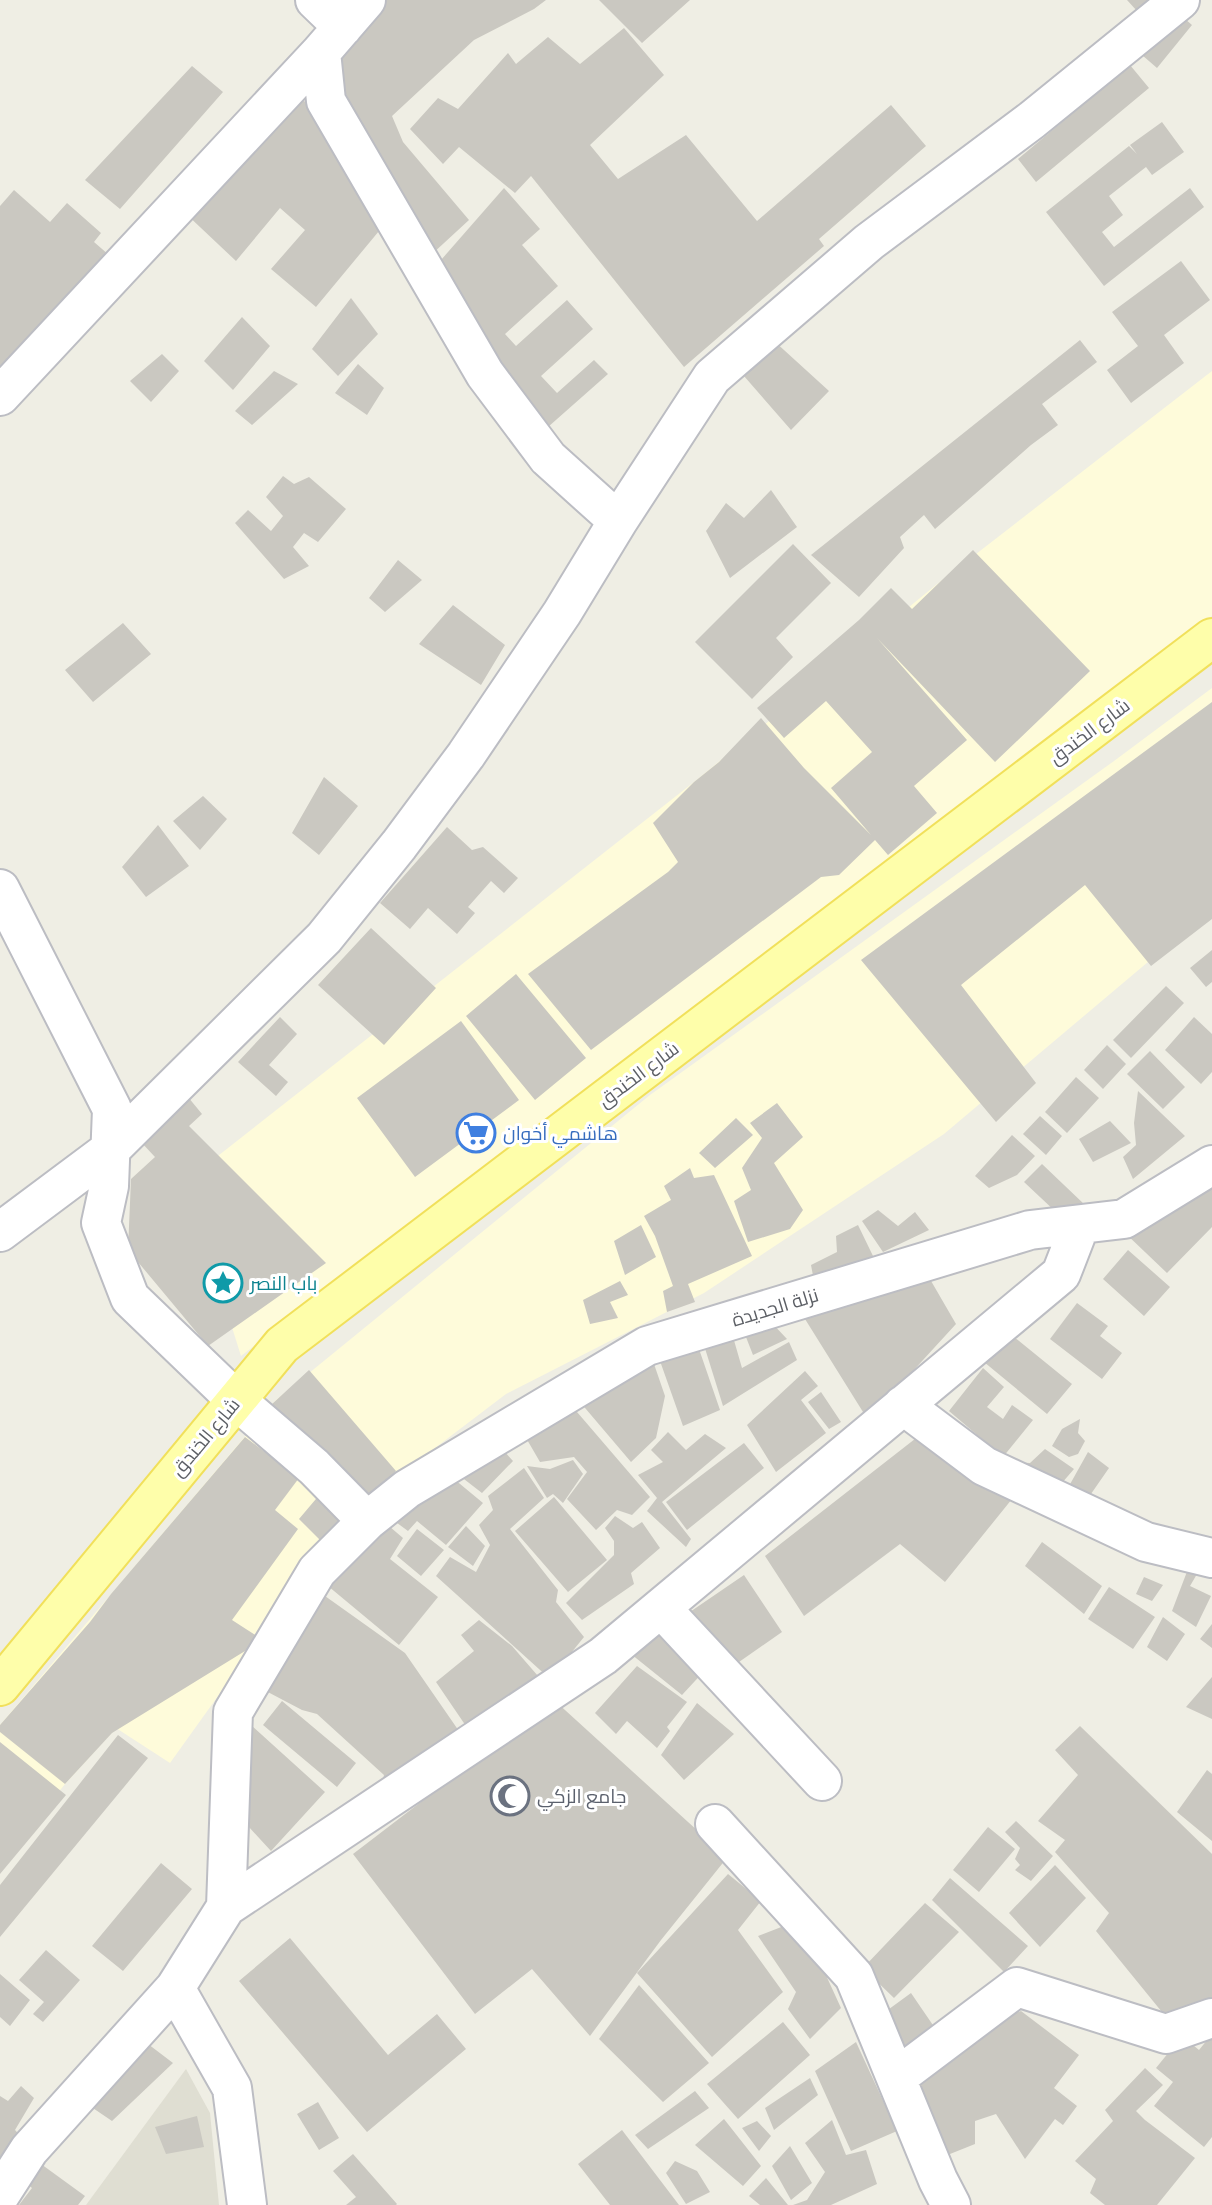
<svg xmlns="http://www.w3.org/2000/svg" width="1212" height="2205" font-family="'Archivo Narrow',Cairo,sans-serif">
<rect width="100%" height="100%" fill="#efeee4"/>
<path fill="#fefbda" d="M 1212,371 L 1212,616 L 241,1356 L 186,1181 L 694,782 L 936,585 Z
M 1212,688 L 1212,908 L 944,1134 L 704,1293 L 506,1394 L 410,1467 L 319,1555 L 170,1763 L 116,1728 L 65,1784 L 0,1865 L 0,1725 L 276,1400 L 650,1095 L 1114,761 Z"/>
<path fill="#dfded2" d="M 186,2069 L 210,2113 L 219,2205 L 86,2205 Z"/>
<path fill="#cac8c1" d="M 387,0 L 546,0 L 534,9 L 474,40 L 392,116 L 403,142 L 469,220 L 431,255 L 373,157 L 333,64 Z
M 599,0 L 690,0 L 642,43 Z
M 1127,0 L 1148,0 L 1137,11 Z
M 1177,12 L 1192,25 L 1157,68 L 1142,55 Z
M 624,28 L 664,75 L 590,145 L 618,179 L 686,135 L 757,221 L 891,105 L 926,146 L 819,239 L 824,246 L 684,367 L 531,176 L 515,193 L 459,147 L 443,164 L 410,129 L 438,98 L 458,109 L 508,53 L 516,64 L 548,37 L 580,64 Z
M 1130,65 L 1149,88 L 1036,182 L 1018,159 Z
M 192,66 L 223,92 L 120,209 L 85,180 Z
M 298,90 L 379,231 L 316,307 L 271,269 L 305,230 L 280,208 L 236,261 L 183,211 Z
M 1162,122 L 1184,152 L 1152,175 L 1146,167 L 1109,196 L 1123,215 L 1102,232 L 1114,247 L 1190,188 L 1204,207 L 1104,286 L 1046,212 L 1129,146 L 1137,154 L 1130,145 Z
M 504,188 L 540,229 L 522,245 L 558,286 L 505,334 L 516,346 L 567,300 L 593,329 L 541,376 L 557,393 L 594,360 L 608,374 L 548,427 L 489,361 L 434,268 Z
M 14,190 L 50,222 L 67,203 L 101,233 L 94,242 L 109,255 L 0,380 L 0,206 Z
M 1181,261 L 1210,300 L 1164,335 L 1184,363 L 1131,403 L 1107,370 L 1138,346 L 1112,312 Z
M 351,298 L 378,334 L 338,376 L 312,349 Z
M 242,317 L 270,346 L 233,390 L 204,361 Z
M 773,340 L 829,391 L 791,430 L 737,368 Z
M 1080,340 L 1097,362 L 1042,404 L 1058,425 L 1031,445 L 935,529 L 924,515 L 900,537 L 904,548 L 859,597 L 811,555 Z
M 162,354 L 179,371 L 151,402 L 130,381 Z
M 358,364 L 384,388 L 367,415 L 335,393 Z
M 274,371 L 298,384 L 252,425 L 235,411 Z
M 283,476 L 294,484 L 309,477 L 346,509 L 318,542 L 304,533 L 293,547 L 309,566 L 284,579 L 235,523 L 248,510 L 271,531 L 283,516 L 266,497 Z
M 771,490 L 797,527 L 730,578 L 706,531 L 726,503 L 744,518 Z
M 793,544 L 831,583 L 776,638 L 793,657 L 752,699 L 695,642 Z
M 973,550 L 1090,671 L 995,762 L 877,638 L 967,740 L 914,786 L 937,813 L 888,855 L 875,840 L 839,875 L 821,877 L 591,1050 L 528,974 L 668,872 L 678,862 L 653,823 L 694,782 L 719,762 L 761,718 L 804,768 L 871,835 L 831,788 L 872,752 L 826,701 L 784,738 L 757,708 L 859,620 L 891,588 L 912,609 Z
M 398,560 L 422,580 L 385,612 L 369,598 Z
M 453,605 L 505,645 L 481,685 L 419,644 Z
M 123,623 L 151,654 L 93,702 L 65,670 Z
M 1212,702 L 1212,919 L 1151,966 L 1085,885 L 961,985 L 1036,1083 L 996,1122 L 861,960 Z
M 324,777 L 358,806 L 319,855 L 292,833 Z
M 203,796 L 227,819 L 200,850 L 173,821 Z
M 158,825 L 189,866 L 146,897 L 122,867 Z
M 447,827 L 472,850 L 483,847 L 518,878 L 504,893 L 491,881 L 468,907 L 475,913 L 457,934 L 428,908 L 410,929 L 380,903 Z
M 371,928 L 436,988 L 384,1045 L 318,985 Z
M 1212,950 L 1212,982 L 1206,987 L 1190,968 Z
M 516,974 L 586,1058 L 535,1100 L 466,1016 Z
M 1166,986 L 1184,1003 L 1131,1058 L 1113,1040 Z
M 280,1017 L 297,1034 L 269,1065 L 288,1082 L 276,1096 L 238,1062 Z
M 1194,1017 L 1212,1034 L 1212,1072 L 1201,1084 L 1165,1050 Z
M 461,1021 L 519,1100 L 415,1177 L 357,1098 Z
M 1107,1045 L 1126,1064 L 1103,1089 L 1084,1070 Z
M 1150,1051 L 1185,1087 L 1163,1109 L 1127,1074 Z
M 1076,1077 L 1099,1098 L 1067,1133 L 1045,1112 Z
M 1138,1091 L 1185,1136 L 1133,1179 L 1123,1157 L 1136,1145 L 1134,1123 Z
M 188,1097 L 202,1114 L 189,1126 L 326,1263 L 208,1346 L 128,1250 L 131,1179 L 155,1157 L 140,1141 Z
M 777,1103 L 803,1137 L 774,1163 L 803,1210 L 790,1229 L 748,1242 L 734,1201 L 751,1190 L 742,1168 L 762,1138 L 750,1123 Z
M 1040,1116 L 1062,1136 L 1046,1155 L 1023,1134 Z
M 736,1118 L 753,1135 L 715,1168 L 699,1153 Z
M 1110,1121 L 1131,1143 L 1093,1162 L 1079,1139 Z
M 1012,1135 L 1035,1156 L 1017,1175 L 989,1188 L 975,1176 Z
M 1042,1164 L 1085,1205 L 1057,1213 L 1024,1182 Z
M 690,1168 L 694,1178 L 714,1175 L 752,1256 L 688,1284 L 695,1302 L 667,1312 L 663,1291 L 673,1286 L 655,1236 L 644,1216 L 671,1200 L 664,1186 Z
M 1212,1182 L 1212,1227 L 1167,1273 L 1124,1232 Z
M 878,1210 L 898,1226 L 915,1212 L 929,1230 L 883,1252 L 862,1221 Z
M 641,1225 L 656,1257 L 625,1275 L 614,1241 Z
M 858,1225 L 873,1256 L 814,1281 L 811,1265 L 837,1252 L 836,1236 Z
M 1128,1250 L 1170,1287 L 1144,1316 L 1103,1279 Z
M 927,1274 L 956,1324 L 868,1420 L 800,1311 Z
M 620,1281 L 628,1295 L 610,1302 L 618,1318 L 590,1324 L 583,1300 Z
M 1077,1303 L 1108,1326 L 1100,1336 L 1122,1353 L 1102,1379 L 1050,1339 Z
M 771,1322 L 787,1339 L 753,1355 L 744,1332 Z
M 731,1330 L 742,1368 L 789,1342 L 797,1360 L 723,1406 L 703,1342 Z
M 1008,1332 L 1072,1384 L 1047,1414 L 984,1362 Z
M 699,1349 L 720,1410 L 683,1426 L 660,1361 Z
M 654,1364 L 665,1396 L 656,1438 L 631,1462 L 574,1395 Z
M 983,1368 L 1004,1387 L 987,1407 L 1003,1419 L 1012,1405 L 1033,1420 L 1003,1457 L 949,1411 Z
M 309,1370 L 396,1471 L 324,1544 L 299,1519 L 343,1467 L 271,1405 Z
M 805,1371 L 818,1386 L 801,1400 L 826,1433 L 776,1472 L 747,1425 Z
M 821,1392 L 841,1422 L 829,1429 L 808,1402 Z
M 571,1405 L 650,1497 L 632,1515 L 617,1510 L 596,1530 L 567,1499 L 587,1472 L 574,1457 L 540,1462 L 522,1431 Z
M 1080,1419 L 1078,1433 L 1085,1441 L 1078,1454 L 1069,1457 L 1052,1446 L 1062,1429 Z
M 668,1432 L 686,1450 L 705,1434 L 726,1448 L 662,1502 L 691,1539 L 686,1547 L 647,1511 L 657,1498 L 638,1475 L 663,1462 L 651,1450 Z
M 920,1435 L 1012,1499 L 945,1582 L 900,1544 L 804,1616 L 765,1556 Z
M 245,1437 L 299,1478 L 275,1510 L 298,1529 L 232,1620 L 263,1640 L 112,1733 L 65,1784 L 0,1732 L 0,1725 L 90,1622 L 111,1594 Z
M 497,1443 L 513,1461 L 482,1493 L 451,1469 Z
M 744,1443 L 764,1468 L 687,1530 L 666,1502 Z
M 1045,1449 L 1074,1469 L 1055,1491 L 1009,1462 L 1030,1463 Z
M 1088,1452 L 1109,1468 L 1084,1504 L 1064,1495 Z
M 573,1460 L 583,1474 L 563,1503 L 553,1494 L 547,1498 L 527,1466 L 550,1469 Z
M 524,1468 L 544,1498 L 510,1529 L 558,1590 L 556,1602 L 584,1637 L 550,1679 L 436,1576 L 450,1557 L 476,1572 L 490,1545 L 479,1525 L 493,1510 L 488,1496 Z
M 448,1474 L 483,1503 L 446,1545 L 417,1521 L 408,1531 L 389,1517 Z
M 554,1497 L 607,1560 L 568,1592 L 515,1531 Z
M 615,1516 L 633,1528 L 642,1522 L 660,1548 L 631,1573 L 634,1584 L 582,1620 L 566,1603 L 614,1555 L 614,1541 L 605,1528 Z
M 383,1521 L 403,1538 L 390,1559 L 438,1597 L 399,1645 L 328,1586 Z
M 466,1526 L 485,1546 L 473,1566 L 448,1547 Z
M 417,1529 L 444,1550 L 421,1576 L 397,1556 Z
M 1042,1542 L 1102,1586 L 1084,1614 L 1025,1566 Z
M 1188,1569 L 1197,1574 L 1190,1586 L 1211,1596 L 1196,1627 L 1172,1611 Z
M 744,1575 L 782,1632 L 729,1669 L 684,1616 Z
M 1144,1577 L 1163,1585 L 1152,1601 L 1136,1594 Z
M 1109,1587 L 1155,1617 L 1133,1649 L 1088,1619 Z
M 325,1596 L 405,1653 L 461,1734 L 381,1787 L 384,1775 L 317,1714 L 302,1710 L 264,1690 Z
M 658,1614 L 707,1668 L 682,1695 L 621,1646 Z
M 1163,1617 L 1185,1634 L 1167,1661 L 1147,1647 Z
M 479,1620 L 512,1646 L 538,1676 L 470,1732 L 436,1682 L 474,1651 L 461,1635 Z
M 1212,1624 L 1212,1648 L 1200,1639 Z
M 637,1666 L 687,1702 L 667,1727 L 670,1731 L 657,1748 L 627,1721 L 616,1734 L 595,1713 Z
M 1212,1677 L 1212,1719 L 1186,1707 Z
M 554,1700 L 710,1842 L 726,1859 L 661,1940 L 590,2036 L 532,1969 L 475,2014 L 353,1854 Z
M 282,1701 L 356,1763 L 337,1787 L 263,1725 Z
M 697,1703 L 734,1734 L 684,1780 L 661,1755 Z
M 252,1726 L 325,1792 L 271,1851 L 238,1815 L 243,1761 Z
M 1080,1726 L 1212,1854 L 1212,2002 L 1166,2017 L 1096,1931 L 1109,1913 L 1055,1852 L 1065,1840 L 1038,1821 L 1078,1775 L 1055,1750 Z
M 118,1735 L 148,1758 L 0,1937 L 0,1885 Z
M 0,1742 L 66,1795 L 0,1874 Z
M 1207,1770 L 1212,1774 L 1212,1841 L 1177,1812 Z
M 1016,1821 L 1053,1856 L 1031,1881 L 1015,1870 L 1020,1865 L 1015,1859 L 1020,1848 L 1005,1832 Z
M 988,1827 L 1015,1849 L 979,1892 L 953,1870 Z
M 161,1863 L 192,1889 L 123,1971 L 92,1946 Z
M 1055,1865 L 1086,1898 L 1040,1947 L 1009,1913 Z
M 728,1874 L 761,1901 L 738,1930 L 783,1992 L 712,2057 L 637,1973 Z
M 950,1878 L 1028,1946 L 1004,1972 L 932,1900 Z
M 925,1903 L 959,1932 L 894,1998 L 863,1968 Z
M 789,1924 L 819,1960 L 841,2008 L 810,2039 L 788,2009 L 796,1992 L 758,1936 Z
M 290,1938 L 388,2055 L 437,2014 L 466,2049 L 367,2132 L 239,1981 Z
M 46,1950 L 80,1980 L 43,2022 L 33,2014 L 44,2002 L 19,1980 Z
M 0,1974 L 30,2000 L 10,2026 L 0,2017 Z
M 639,1985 L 709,2063 L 663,2102 L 599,2039 Z
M 911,1993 L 939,2034 L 899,2063 L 885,2012 Z
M 1021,2011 L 1079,2055 L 1054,2088 L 1077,2106 L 1063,2125 L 1055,2119 L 1025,2159 L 996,2114 L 975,2121 L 975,2144 L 945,2156 L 916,2080 L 1008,2016 Z
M 783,2022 L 810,2055 L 738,2119 L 707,2084 Z
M 1212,2034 L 1212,2137 L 1204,2147 L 1154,2106 L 1173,2082 L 1156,2068 L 1182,2036 L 1199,2050 Z
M 856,2042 L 897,2131 L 851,2151 L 815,2071 Z
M 148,2044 L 173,2063 L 112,2121 L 84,2102 Z
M 1145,2068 L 1163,2085 L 1136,2111 L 1145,2120 L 1195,2158 L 1157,2205 L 1105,2205 L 1090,2193 L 1096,2179 L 1075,2161 L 1113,2121 L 1105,2110 Z
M 810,2078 L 818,2095 L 774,2130 L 765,2108 Z
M 21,2086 L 34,2098 L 15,2130 L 27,2143 L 0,2168 L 0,2096 L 8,2101 Z
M 695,2091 L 709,2108 L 648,2149 L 635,2135 Z
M 318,2102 L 339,2138 L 319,2150 L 297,2114 Z
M 197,2116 L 204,2147 L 166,2154 L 155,2127 Z
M 724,2119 L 761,2166 L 743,2186 L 695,2145 Z
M 832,2120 L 846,2155 L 866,2150 L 877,2184 L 831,2205 L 793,2205 L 807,2200 L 825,2172 L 805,2143 Z
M 757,2121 L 771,2136 L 759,2151 L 742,2128 Z
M 622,2130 L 679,2205 L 610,2205 L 578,2164 Z
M 790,2146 L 812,2183 L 791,2200 L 772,2166 Z
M 353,2154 L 397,2204 L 396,2205 L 346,2205 L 356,2197 L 333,2171 Z
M 675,2161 L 697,2171 L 710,2192 L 686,2204 L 666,2173 Z
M 41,2164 L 85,2196 L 78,2205 L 19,2205 L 32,2188 L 25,2182 Z
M 766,2178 L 788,2205 L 760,2205 L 749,2196 Z"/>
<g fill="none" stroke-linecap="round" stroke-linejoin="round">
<defs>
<path id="minor" d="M 315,0 L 343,27
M 366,0 L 321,52 L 326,101 L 485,374 L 548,458 L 618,521
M 0,396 L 321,52
M 0,889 L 112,1109 L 109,1186 L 101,1223 L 130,1298 L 236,1400 L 314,1467 L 367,1521
M 0,1232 L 111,1149 L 324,938 L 399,845 L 466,755 L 562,613 L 618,521 L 712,377 L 869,242 L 1032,120 L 1180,0
M 903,1405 L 984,1466 L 1146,1542 L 1212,1558
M 661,1608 L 822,1781
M 715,1824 L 854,1976 L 938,2180 L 951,2205
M 226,1907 L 233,1712 L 317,1571 L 367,1521 L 407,1489 L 647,1346 L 1030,1230 L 1124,1219 L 1212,1165
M 175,1988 L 232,2088 L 247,2205
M 896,2078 L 1017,1987 L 1166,2034 L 1212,2018
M 0,2195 L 29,2150 L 175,1988 L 226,1907 L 603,1656 L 1061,1274 L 1080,1225"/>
<path id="major" d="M 0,1686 L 282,1345 L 1212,638"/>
</defs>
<use href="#minor" stroke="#bcbdc3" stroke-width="42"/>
<use href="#major" stroke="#f1e05b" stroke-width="42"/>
<use href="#minor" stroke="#fff" stroke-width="38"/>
<use href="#major" stroke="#fefeaa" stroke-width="38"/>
</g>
<defs>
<symbol id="supermarket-ring" viewBox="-11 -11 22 22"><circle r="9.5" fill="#fff" stroke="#3f7fe0" stroke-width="1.5"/><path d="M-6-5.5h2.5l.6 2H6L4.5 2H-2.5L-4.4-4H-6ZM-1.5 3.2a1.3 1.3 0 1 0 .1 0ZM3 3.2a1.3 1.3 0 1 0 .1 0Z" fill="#3f7fe0"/></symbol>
<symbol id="sight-ring" viewBox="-11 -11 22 22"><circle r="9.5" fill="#fff" stroke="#0f9aa8" stroke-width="1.5"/><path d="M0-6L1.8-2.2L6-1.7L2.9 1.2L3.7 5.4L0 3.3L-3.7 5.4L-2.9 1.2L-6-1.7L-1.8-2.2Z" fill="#0f9aa8"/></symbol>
<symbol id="mosque-ring" viewBox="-11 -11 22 22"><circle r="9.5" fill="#fff" stroke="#6b7280" stroke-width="1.5"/><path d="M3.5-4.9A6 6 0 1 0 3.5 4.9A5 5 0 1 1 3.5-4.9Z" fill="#6b7280"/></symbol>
</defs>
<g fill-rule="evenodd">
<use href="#supermarket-ring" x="454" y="1111" width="44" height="44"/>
<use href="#sight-ring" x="201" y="1261" width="44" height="44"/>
<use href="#mosque-ring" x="488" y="1774" width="44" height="44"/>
</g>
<g text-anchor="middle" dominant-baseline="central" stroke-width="6" stroke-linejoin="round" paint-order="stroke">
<g font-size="19" fill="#5c5f65" stroke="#fff">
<text transform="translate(1089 731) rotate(-37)">شارع الخندق</text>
<text transform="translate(638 1074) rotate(-37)">شارع الخندق</text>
<text transform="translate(775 1307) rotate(-17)">نزلة الجديدة</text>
<text transform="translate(205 1437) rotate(-50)">شارع الخندق</text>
</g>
<g font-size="19" fill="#366cbe" stroke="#fff" text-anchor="start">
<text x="503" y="1133">هاشمي أخوان</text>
</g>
<g font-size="19" fill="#0d838f" stroke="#fff" text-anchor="start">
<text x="250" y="1283">باب النصر</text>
</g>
<g font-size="19" fill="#5b616d" stroke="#fff" text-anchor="start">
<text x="537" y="1796">جامع الزكي</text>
</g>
</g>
</svg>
